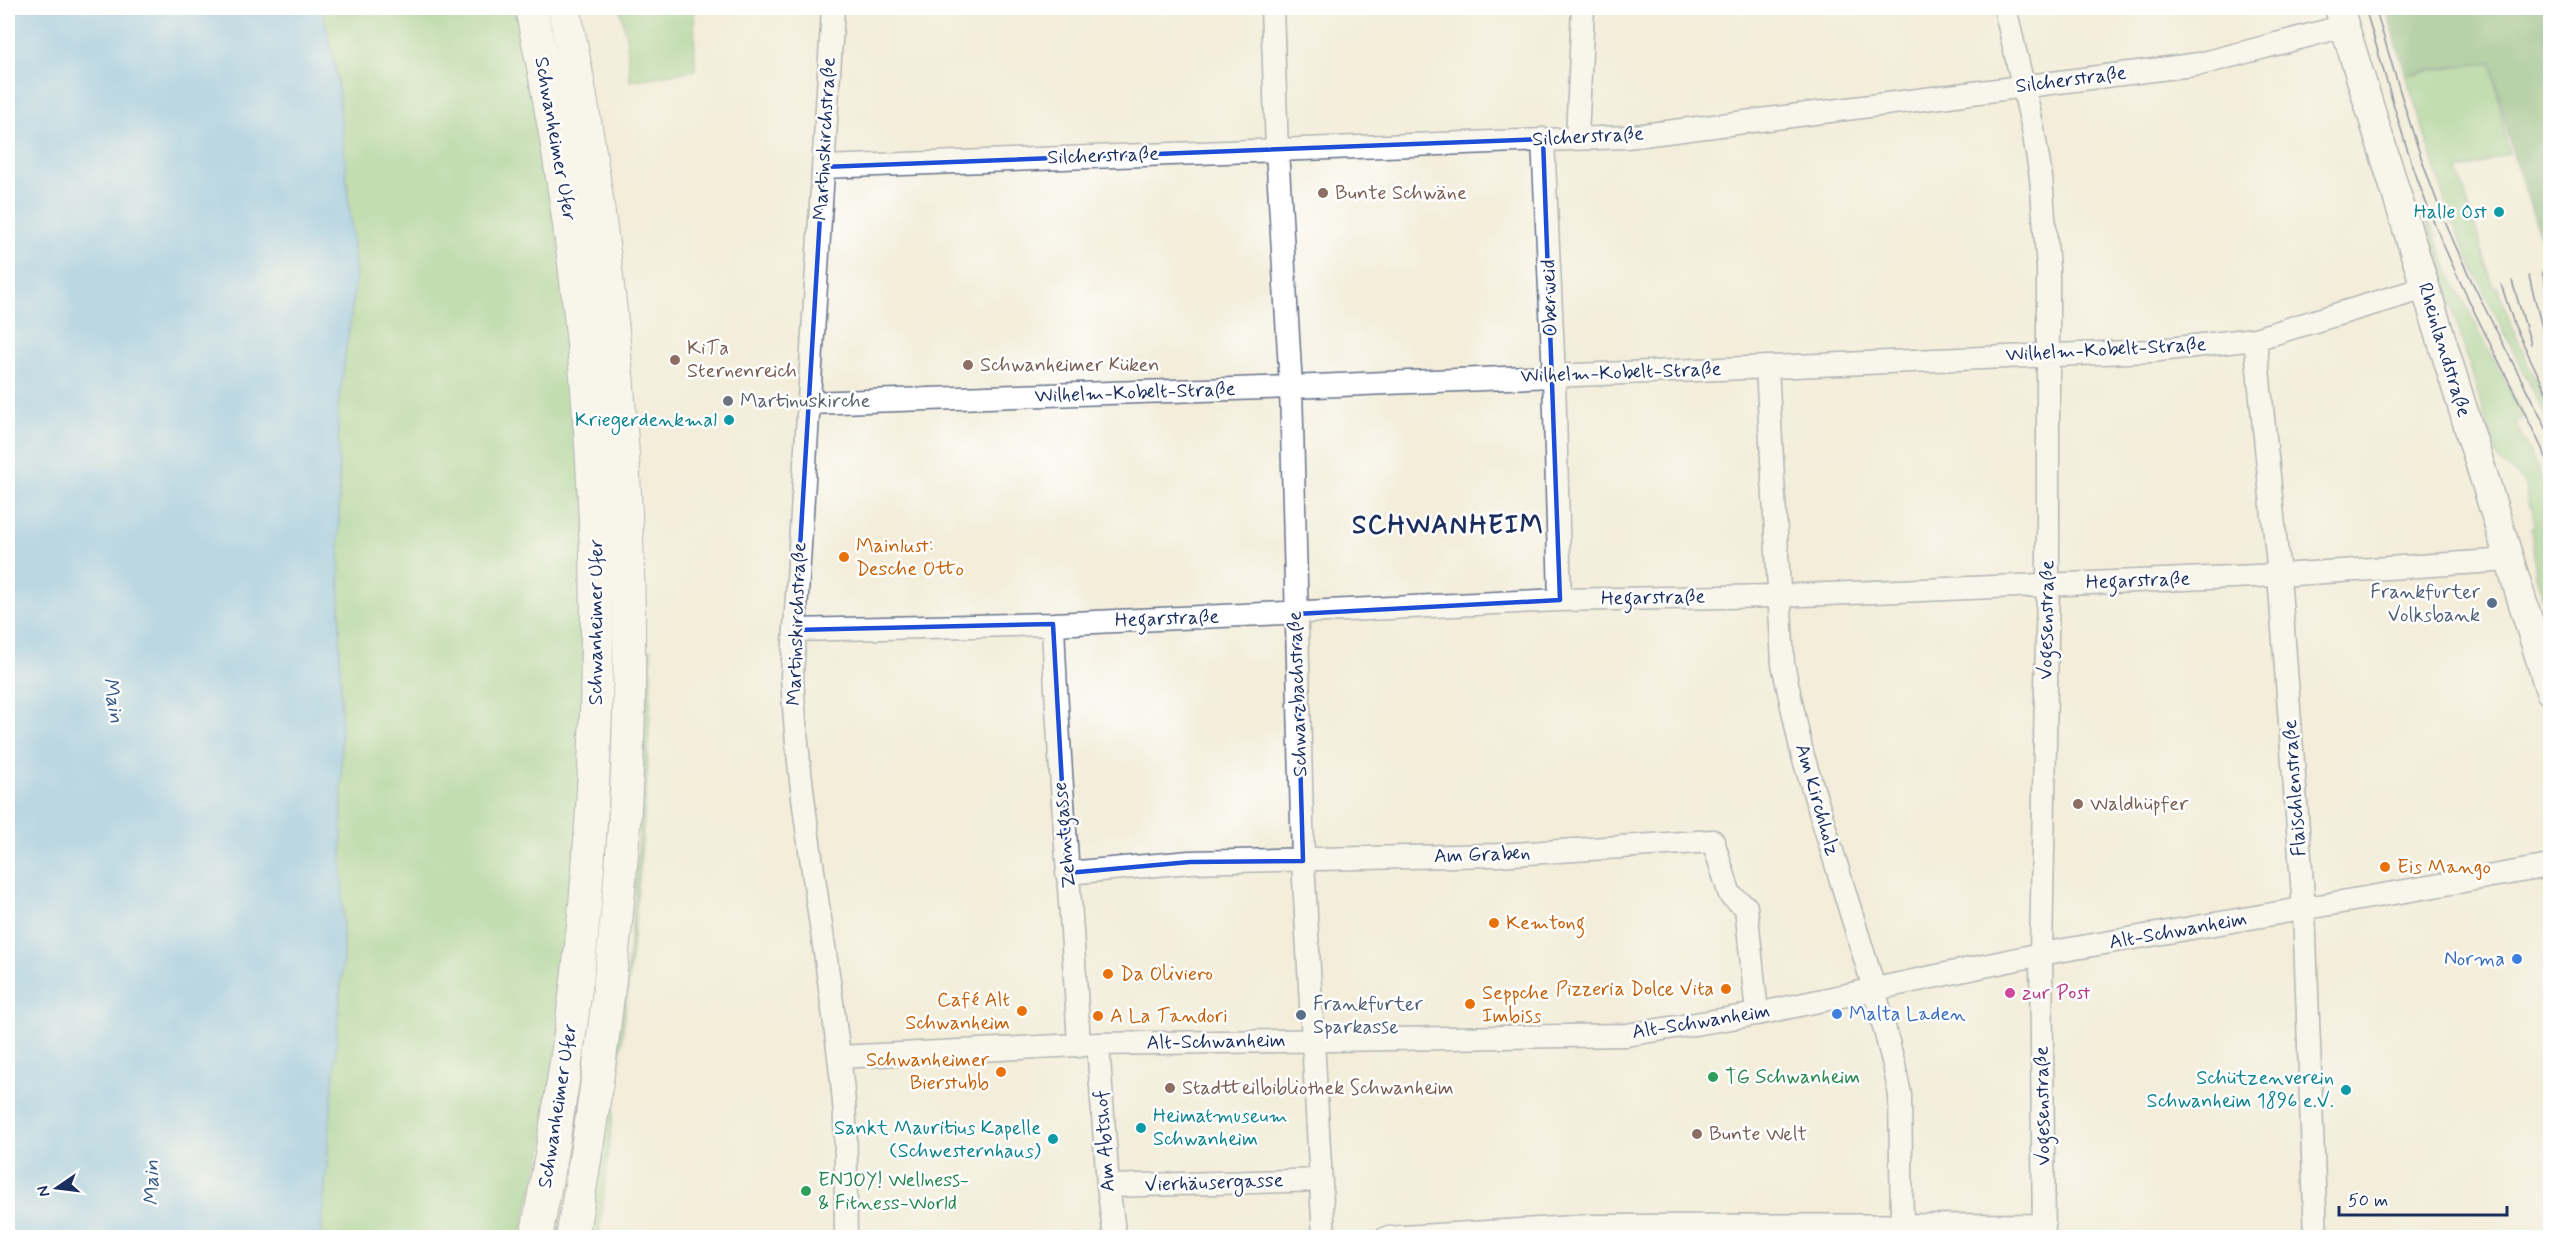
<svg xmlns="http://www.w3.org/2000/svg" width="2558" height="1245" font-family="Mynerve,sans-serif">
<rect width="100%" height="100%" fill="#fff"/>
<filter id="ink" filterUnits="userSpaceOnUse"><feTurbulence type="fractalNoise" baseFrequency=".0167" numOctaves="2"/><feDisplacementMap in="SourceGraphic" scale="12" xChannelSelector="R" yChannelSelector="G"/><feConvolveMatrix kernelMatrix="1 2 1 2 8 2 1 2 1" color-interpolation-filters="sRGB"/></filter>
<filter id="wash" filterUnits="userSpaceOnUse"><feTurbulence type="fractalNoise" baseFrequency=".008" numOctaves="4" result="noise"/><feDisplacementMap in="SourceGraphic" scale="24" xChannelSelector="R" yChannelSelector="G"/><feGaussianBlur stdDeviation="1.35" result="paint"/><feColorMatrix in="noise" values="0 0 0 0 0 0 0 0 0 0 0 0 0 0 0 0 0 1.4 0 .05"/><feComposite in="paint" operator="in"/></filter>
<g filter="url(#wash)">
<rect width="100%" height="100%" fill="#f3edd9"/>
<path fill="#8acb82" stroke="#527d70" stroke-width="1.5" d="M 322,8 L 516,8 L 549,147 L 588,545 L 580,868 L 544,1144 L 520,1237 L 321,1238 L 343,959 L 338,408 L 356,278 L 337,76 Z
M 620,8 L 694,8 L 695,70 L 630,81 L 626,35 Z
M 2491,62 L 2509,154 L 2458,171 L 2493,286 L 2497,286 L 2512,327 L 2550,412 L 2550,424 L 2484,292 L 2452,221 L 2406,75 Z
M 2424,214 L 2427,214 L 2449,273 L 2524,417 L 2515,422 L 2550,496 L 2550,623 L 2536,575 L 2531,528 L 2535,527 L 2532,507 L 2529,507 C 2527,500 2527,490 2524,483 C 2518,471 2504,470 2497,456 Z
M 611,648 L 618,648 L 611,847 L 595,1004 L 557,1237 L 550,1238 Z
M 646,650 L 651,650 C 650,848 620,1042 599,1237 L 586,1238 C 599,1157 614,1076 624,995 C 639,880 643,765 646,650 Z"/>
<path fill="#6faf70" stroke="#456f67" stroke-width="1.5" d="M 2386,8 L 2550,8 L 2550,265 L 2513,154 L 2491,62 L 2429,70 L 2406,75 Z"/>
<path fill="#76bced" stroke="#4876a6" stroke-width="1.5" d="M 8,8 L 322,8 L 337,76 L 356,278 L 338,408 L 343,959 L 321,1237 L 8,1237 Z"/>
</g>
<g filter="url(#ink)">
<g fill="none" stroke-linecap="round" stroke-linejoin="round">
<defs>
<path id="minor" d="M 833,8 L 792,676 C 799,815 829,953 843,1092 C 848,1140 845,1189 846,1238
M 1272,8 L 1277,150 L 1291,387 L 1303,861 L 1324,1238
M 2005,8 L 2032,124 L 2041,177 L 2048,269 L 2048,584 L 2041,954 L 2044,1238
M 1577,138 L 1583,8
M 1543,139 L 1554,376 L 1560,600
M 823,167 L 1627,137 L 2200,64 L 2345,26
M 2255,339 L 2279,575 L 2304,910 L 2316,1238
M 1767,367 L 1783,664 L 1802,753 L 1874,988 L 1894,1065 L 1900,1095 L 1902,1225
M 808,403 L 1291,387 L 2151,351 L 2255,339 L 2425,288
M 1053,624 C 1058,765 1072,905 1079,1046
M 795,630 L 1053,624 L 1560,600 L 1778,596 L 2279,575 L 2510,560
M 1067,873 L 1190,862 L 1498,855 L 1713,841 L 1730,895 L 1746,907 L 1757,1014
M 1098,1044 L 1108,1186 L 1115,1238
M 839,1057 L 1098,1044 L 1626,1035 L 1757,1014 L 2041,954 L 2550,866
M 1108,1186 L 1321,1180
M 1386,1238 L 1589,1226 L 2044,1225"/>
<path id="tertiary" d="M 2339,8 L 2550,691"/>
<path id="secondary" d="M 531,8 C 591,289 610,580 588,868 C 579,992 559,1115 536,1238
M 564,8 C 611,237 632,471 629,706 C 626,884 603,1062 572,1238"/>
</defs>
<use href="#minor" stroke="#677289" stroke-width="25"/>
<use href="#tertiary" stroke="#677289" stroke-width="31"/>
<use href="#secondary" stroke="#677289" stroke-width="34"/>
<use href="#minor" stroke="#fff" stroke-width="22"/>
<use href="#tertiary" stroke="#fff" stroke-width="28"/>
<use href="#secondary" stroke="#fff" stroke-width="32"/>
<path stroke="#1b2f5e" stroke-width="1.5" d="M 2365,8 C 2388,83 2407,160 2438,232 C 2471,312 2514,387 2550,466
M 2375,8 C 2397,80 2417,154 2446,224 C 2476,296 2515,365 2550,436
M 2542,272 L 2550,302
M 2529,276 L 2550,359
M 2512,281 L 2531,344
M 2501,284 L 2514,324 L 2550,400"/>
</g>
</g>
<path d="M0 0H2558V1245H0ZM 1543,139 L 1560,600 L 1296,614 L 1303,861 L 1190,862 L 1067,873 L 1053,624 L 795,630 L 823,167 Z" fill="#f3edd9" fill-opacity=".55" fill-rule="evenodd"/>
<path fill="none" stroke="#1d4ed8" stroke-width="4.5" stroke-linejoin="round" d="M 1543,139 L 1560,600 L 1296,614 L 1303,861 L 1190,862 L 1067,873 L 1053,624 L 795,630 L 823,167 Z"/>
<g fill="#8d6e63" stroke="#fff" stroke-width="2">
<circle cx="1323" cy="193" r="6"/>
<circle cx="675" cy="360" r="6"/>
<circle cx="968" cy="365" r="6"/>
<circle cx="2078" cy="804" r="6"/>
<circle cx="1170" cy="1088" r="6"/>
<circle cx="1697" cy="1134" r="6"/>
</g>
<g fill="#0f9aa8" stroke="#fff" stroke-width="2">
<circle cx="2499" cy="212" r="6"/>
<circle cx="729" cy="420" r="6"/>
<circle cx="2346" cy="1090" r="6"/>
<circle cx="1141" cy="1128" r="6"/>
<circle cx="1053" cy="1139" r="6"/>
</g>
<circle fill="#6b7280" stroke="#fff" stroke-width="2" cx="728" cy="401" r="6"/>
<g fill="#e8710a" stroke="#fff" stroke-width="2">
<circle cx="844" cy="557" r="6"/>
<circle cx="2385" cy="867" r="6"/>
<circle cx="1494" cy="923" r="6"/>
<circle cx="1108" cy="974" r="6"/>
<circle cx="1726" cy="989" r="6"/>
<circle cx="1470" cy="1004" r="6"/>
<circle cx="1022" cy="1011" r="6"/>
<circle cx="1098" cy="1016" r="6"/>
<circle cx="1001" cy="1072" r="6"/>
</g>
<g fill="#5c6f8a" stroke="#fff" stroke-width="2">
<circle cx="2492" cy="603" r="6"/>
<circle cx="1301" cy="1015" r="6"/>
</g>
<g fill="#3f7fe0" stroke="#fff" stroke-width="2">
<circle cx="2517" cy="959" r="6"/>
<circle cx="1837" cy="1014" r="6"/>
</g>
<circle fill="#d1479c" stroke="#fff" stroke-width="2" cx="2010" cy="993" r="6"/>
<g fill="#2e9e5b" stroke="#fff" stroke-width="2">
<circle cx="1713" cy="1077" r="6"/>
<circle cx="806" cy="1191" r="6"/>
</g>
<g text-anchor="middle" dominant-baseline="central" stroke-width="5" stroke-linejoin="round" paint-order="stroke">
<g font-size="20" fill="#1b2f5e" stroke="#fff">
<text transform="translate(2071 80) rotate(-7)">Silcherstraße</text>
<text transform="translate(1588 137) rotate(-3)">Silcherstraße</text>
<text transform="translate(555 139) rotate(80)">Schwanheimer Ufer</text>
<text transform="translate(825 139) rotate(-87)">Martinskirchstraße</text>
<text transform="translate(1103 156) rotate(-2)">Silcherstraße</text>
<text transform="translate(1550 298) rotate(-92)">Oberweid</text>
<text transform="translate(2106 350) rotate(-3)">Wilhelm-Kobelt-Straße</text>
<text transform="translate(2444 350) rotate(73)">Rheinlandstraße</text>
<text transform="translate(1621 373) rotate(-2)">Wilhelm-Kobelt-Straße</text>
<text transform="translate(1135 393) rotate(-2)">Wilhelm-Kobelt-Straße</text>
<text transform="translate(2138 581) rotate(-2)">Hegarstraße</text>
<text transform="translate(1653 598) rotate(-1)">Hegarstraße</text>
<text transform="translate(1167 619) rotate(-2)">Hegarstraße</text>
<text transform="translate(2047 620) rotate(-89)">Vogesenstraße</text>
<text transform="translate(596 622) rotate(-90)">Schwanheimer Ufer</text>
<text transform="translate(797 624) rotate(-88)">Martinskirchstraße</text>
<text transform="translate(1298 694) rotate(-92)">Schwarzbachstraße</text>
<text transform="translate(2295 788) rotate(-94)">Flaischlenstraße</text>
<text transform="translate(1817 800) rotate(74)">Am Kirchholz</text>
<text transform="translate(1065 835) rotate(-95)">Zehntgasse</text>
<text transform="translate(1482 855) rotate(-2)">Am Graben</text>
<text transform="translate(2178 931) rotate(-10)">Alt-Schwanheim</text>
<text transform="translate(1701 1022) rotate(-9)">Alt-Schwanheim</text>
<text transform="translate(1216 1042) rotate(-1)">Alt-Schwanheim</text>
<text transform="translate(558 1106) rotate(-81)">Schwanheimer Ufer</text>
<text transform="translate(2043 1106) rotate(-91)">Vogesenstraße</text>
<text transform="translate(1105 1141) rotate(-94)">Am Abtshof</text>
<text transform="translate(1214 1183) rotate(-2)">Vierhäusergasse</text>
</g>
<g font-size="20" fill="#785e54" stroke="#fff" text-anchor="start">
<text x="1335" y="193">Bunte Schwäne</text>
<text x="687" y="348">KiTa<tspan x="687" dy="23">Sternenreich</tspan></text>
<text x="980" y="365">Schwanheimer Küken</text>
<text x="2090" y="804">Waldhüpfer</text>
<text x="1182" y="1088">Stadtteilbibliothek Schwanheim</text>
<text x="1709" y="1134">Bunte Welt</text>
</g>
<g font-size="20" fill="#0d838f" stroke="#fff" text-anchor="end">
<text x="2487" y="212">Halle Ost</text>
<text x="717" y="420">Kriegerdenkmal</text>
<text x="2334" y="1078">Schützenverein<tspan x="2334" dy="23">Schwanheim 1896 e.V.</tspan></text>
<text x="1153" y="1116" text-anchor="start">Heimatmuseum<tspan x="1153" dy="23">Schwanheim</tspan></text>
<text x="1041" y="1128">Sankt Mauritius Kapelle<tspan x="1041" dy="23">(Schwesternhaus)</tspan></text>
</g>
<g font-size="20" fill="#5b616d" stroke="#fff" text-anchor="start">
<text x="740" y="401">Martinuskirche</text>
</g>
<g font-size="20" fill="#c56008" stroke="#fff" text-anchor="start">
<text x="856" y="546">Mainlust:<tspan x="856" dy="23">Desche Otto</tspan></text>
<text x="2397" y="867">Eis Mango</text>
<text x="1506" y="923">Kemtong</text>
<text x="1120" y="974">Da Oliviero</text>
<text x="1714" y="989" text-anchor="end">Pizzeria Dolce Vita</text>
<text x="1482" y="993">Seppche<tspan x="1482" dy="23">Imbiss</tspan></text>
<text x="1010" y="1000" text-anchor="end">Café Alt<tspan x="1010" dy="23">Schwanheim</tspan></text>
<text x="1110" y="1016">A La Tandori</text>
<text x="989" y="1060" text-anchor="end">Schwanheimer<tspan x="989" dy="23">Bierstubb</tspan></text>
</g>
<g font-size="20" fill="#4e5e75" stroke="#fff" text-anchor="end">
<text x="2480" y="592">Frankfurter<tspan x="2480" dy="23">Volksbank</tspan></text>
<text x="1313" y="1004" text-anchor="start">Frankfurter<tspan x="1313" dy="23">Sparkasse</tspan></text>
</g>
<g font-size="20" fill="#366cbe" stroke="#fff" text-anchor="end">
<text x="2505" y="959">Norma</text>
<text x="1849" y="1014" text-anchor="start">Malta Laden</text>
</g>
<g font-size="20" fill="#b23c85" stroke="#fff" text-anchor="start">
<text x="2022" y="993">zur Post</text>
</g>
<g font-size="20" fill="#27864d" stroke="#fff" text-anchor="start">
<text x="1725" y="1077">TG Schwanheim</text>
<text x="818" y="1180">ENJOY! Wellness-<tspan x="818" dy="23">&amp; Fitness-World</tspan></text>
</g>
<g font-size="21" font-style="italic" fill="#365989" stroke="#fff">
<text transform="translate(113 700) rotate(81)">Main</text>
<text transform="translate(152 1183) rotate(-90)">Main</text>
</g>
<g font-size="26" font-weight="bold" letter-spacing="1.5" fill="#1b2f5e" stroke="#fff">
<text x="1448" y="526">SCHWANHEIM</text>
</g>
</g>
<rect width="2558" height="1245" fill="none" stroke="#fff" stroke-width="30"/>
<g transform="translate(57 1188) rotate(256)" stroke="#ffffff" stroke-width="4.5" paint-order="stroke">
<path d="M0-4.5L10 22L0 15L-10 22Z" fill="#1b2f5e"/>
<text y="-9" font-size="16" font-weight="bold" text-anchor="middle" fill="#1b2f5e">N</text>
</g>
<path d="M2339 1206v9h168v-9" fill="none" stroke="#1b2f5e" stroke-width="3"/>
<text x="2348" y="1206" font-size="18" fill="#1b2f5e" stroke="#ffffff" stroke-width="4.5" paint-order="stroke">50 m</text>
</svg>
